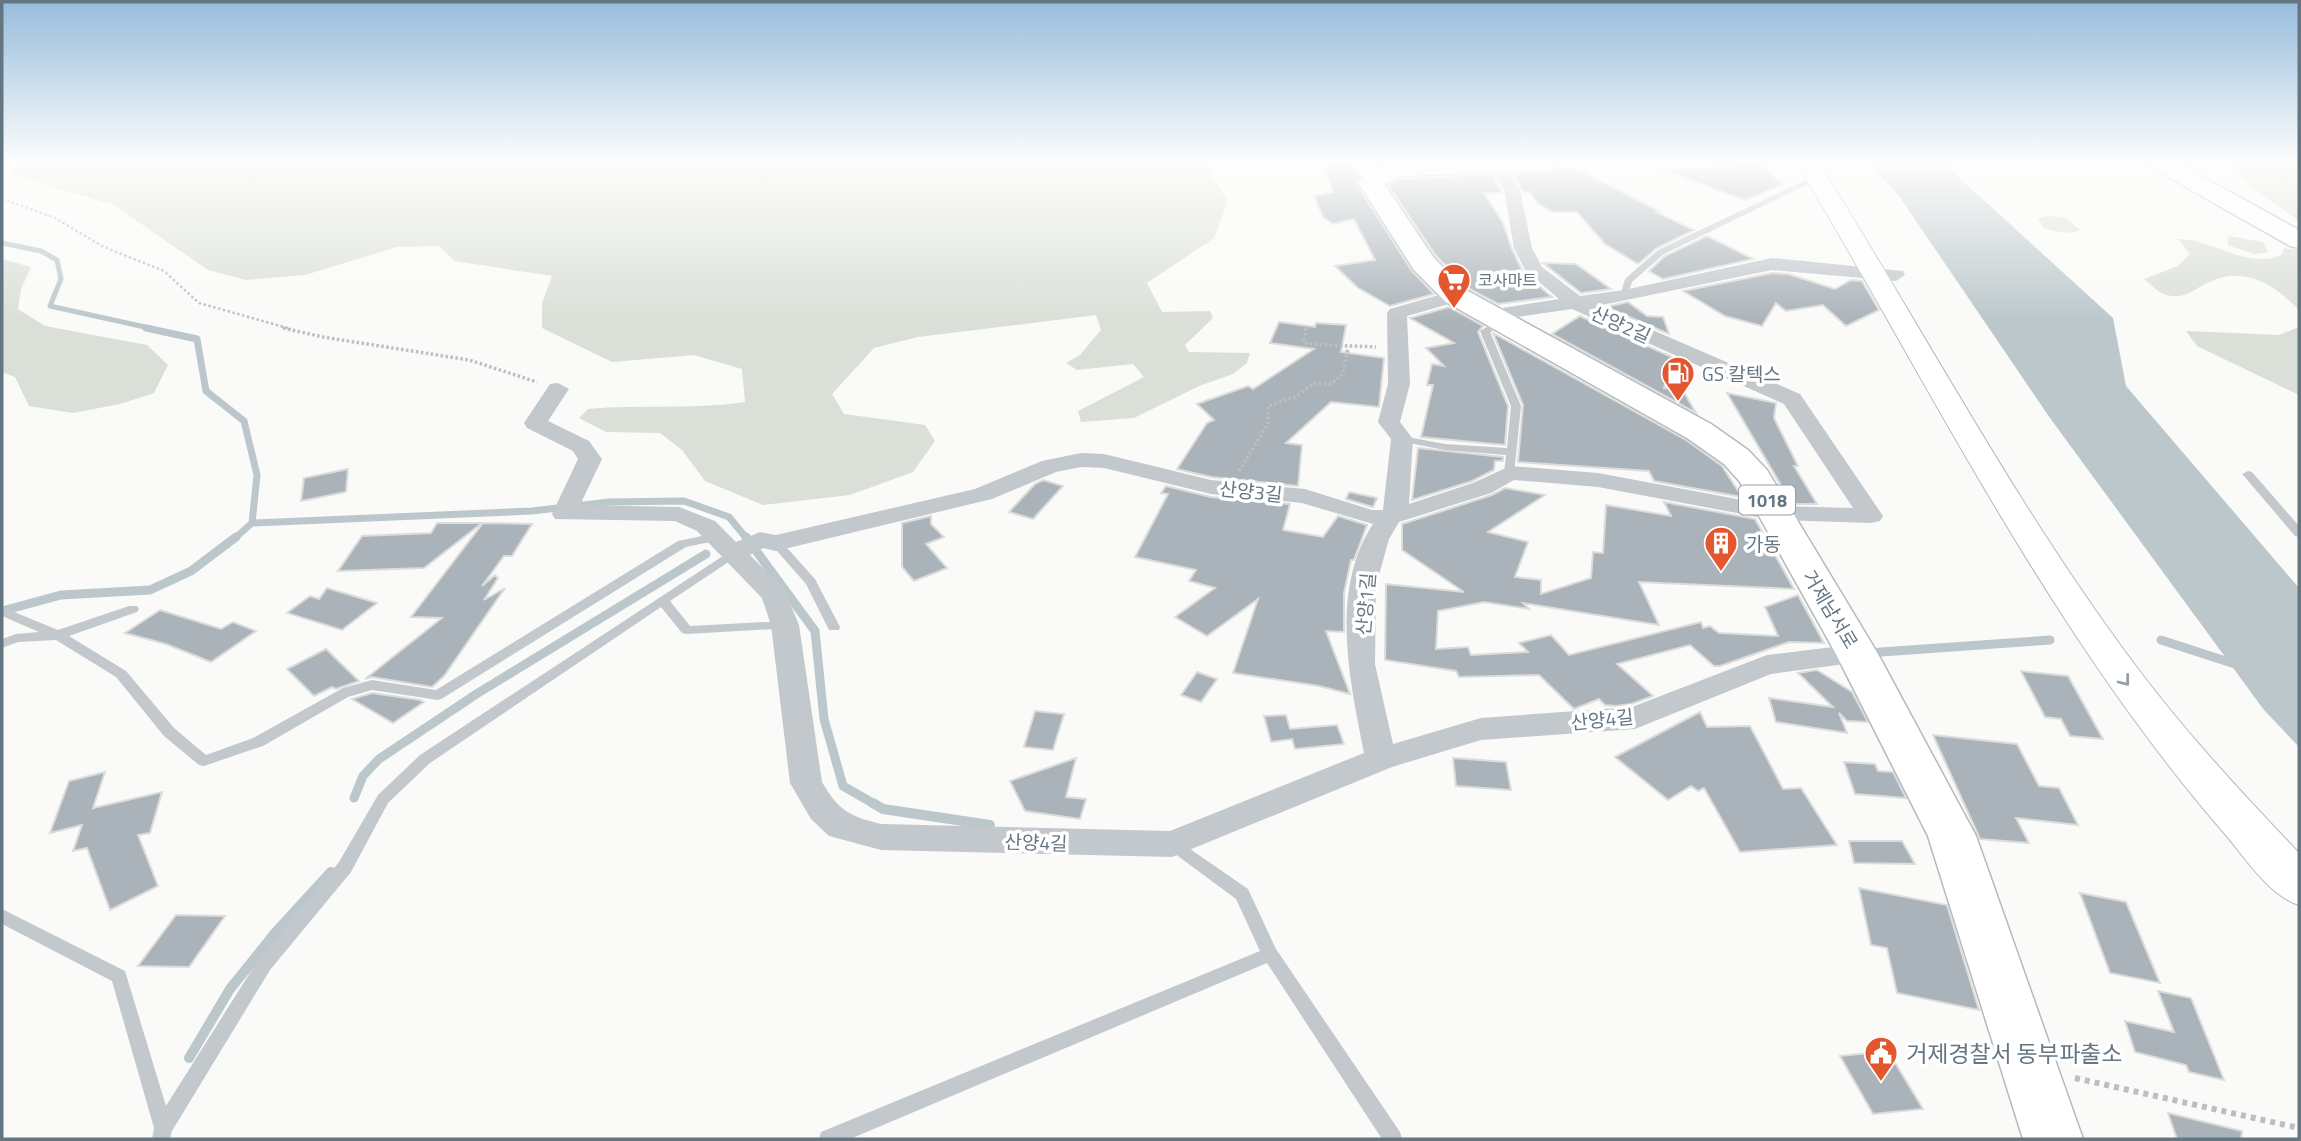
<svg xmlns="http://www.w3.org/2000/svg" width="2301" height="1141" font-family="'Titillium Web','Noto Sans KR',sans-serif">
<rect width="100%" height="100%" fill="#fafaf8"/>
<path fill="#dadfd7" d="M 16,163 L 1204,163 L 1228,201 L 1214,238 L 1147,283 L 1162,312 L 1210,311 L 1213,318 L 1185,345 L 1189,352 L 1250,353 L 1247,363 L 1233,374 L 1199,386 L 1134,418 L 1081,422 L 1078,411 L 1144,377 L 1133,364 L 1077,370 L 1066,363 L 1080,355 L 1101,330 L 1096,315 L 918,337 L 874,348 L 832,394 L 844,414 L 925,425 L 935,441 L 913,472 L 850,495 L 763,505 L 705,481 L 682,450 L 660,433 L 606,432 L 579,418 L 588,409 C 640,404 692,410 745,402 L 742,369 L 694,355 L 612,362 L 542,328 L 542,303 L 552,276 L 455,261 L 439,246 L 397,247 L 305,275 L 246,280 L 208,270 L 114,205 L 10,174 Z
M 2227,163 L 2299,163 L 2299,221 L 2256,191 Z
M 2051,216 L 2067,219 L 2080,230 C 2067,235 2056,232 2043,227 L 2038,218 Z
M 2229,236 L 2263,242 L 2268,252 L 2255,254 L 2227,245 Z
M 2178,239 C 2214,239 2247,270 2282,255 L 2284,248 L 2299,250 L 2299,310 C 2276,286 2246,266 2212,281 C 2194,288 2187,300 2166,295 C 2159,293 2150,284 2144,279 L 2178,266 L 2190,254 Z
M 2,259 L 31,267 L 21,289 L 18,309 L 45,326 L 147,345 L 168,365 L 154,393 L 120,404 L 73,413 L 29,406 L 15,377 L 2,372 Z
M 2299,327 L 2299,395 L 2197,346 L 2186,331 L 2279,335 Z"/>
<path fill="#bbc7cb" d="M 1869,163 L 1943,163 L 2113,318 L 2126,386 L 2299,588 L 2299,747 L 2264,710 L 2050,418 L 1899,196 Z"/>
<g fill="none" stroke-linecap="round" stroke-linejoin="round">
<path stroke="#bbc7cb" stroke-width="5" d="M 2,243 L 41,251 L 57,260 L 61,279 L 50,306 L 154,329"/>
<path stroke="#bbc7cb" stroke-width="7" d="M 146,328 L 197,339 L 206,391 L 244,421 L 257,475 L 252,523 L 532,511 L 609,502 L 684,501 L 729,517 L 747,539
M 234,539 L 252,523"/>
<path stroke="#bbc7cb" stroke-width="9" d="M 746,537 L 815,631 L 824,719 L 843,786 L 876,805
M 2,611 L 61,595 L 150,590 L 191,571 L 236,537
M 2161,640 L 2238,665
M 1867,653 L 2050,640
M 354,798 L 363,776 L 379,759 L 478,693 L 706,554"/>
<path stroke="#bbc7cb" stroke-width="10" d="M 873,803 L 883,809 L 990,825
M 189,1058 L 230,989 L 275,933 L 331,872"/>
</g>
<path fill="#aab3b9" stroke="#dcdcda" stroke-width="2" d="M 1328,163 L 1347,163 L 1360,176 L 1356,183 L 1412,271 L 1434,294 L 1390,306 L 1358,288 L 1335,266 L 1375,260 L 1354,219 L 1333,224 L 1323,217 L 1314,196 L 1333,192 L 1324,168 L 1331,168 Z
M 1735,166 L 1763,166 L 1783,185 L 1745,200 L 1662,170 Z
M 1575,168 L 1659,211 L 1656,212 L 1694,230 L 1657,248 L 1638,264 L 1605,244 L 1577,212 L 1552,212 L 1537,203 L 1530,192 L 1523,192 L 1514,174 Z
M 1492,175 L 1502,193 L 1484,193 L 1503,223 L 1512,249 L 1523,272 L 1552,297 L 1498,304 L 1468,288 L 1436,256 L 1388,185 L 1402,179 Z
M 1707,236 L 1753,259 L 1663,279 L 1649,271 L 1665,256 Z
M 1543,263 L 1576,264 L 1611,289 L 1581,293 Z
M 1772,273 L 1788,274 L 1835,289 L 1851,280 L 1862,281 L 1879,310 L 1846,326 L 1823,305 L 1786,311 L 1776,303 L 1762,326 L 1725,316 L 1683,291 Z
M 1628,302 L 1647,316 L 1663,317 L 1669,334 L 1606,307 Z
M 1449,307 L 1483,326 L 1478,332 L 1508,406 L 1505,445 L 1421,437 L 1433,385 L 1427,385 L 1432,364 L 1444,366 L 1426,348 L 1454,343 L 1410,318 Z
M 1580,316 L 1672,357 L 1664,388 L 1682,389 L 1696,413 L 1552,334 Z
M 1279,322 L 1315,327 L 1316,323 L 1346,325 L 1341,352 L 1384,358 L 1379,407 L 1331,402 L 1286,443 L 1302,445 L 1298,486 L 1211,477 L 1177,469 L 1207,423 L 1214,420 L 1197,404 L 1248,386 L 1253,389 L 1314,349 L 1270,343 Z
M 1493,333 L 1686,440 L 1722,466 L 1742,497 L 1654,481 L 1649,471 L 1518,462 L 1523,405 Z
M 1727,393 L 1776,403 L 1774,418 L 1798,466 L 1794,466 L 1817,504 L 1792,504 Z
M 1418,448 L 1503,457 L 1503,461 L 1495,461 L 1494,470 L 1472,481 L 1412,500 Z
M 348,469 L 346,492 L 301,501 L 304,478 Z
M 1043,480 L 1063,486 L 1033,519 L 1009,512 L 1035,484 Z
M 1166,486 L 1211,497 L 1290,504 L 1283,530 L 1323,537 L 1338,516 L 1367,525 L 1354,560 L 1351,560 L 1344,593 L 1344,632 L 1326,631 L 1350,694 L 1319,686 L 1233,673 L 1258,599 L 1207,636 L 1175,617 L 1215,588 L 1189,581 L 1196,570 L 1135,557 L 1168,494 L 1161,493 Z
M 1505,488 L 1545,495 L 1488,532 L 1528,542 L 1515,577 L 1541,580 L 1541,594 L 1591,578 L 1593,552 L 1603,553 L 1606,505 L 1671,516 L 1664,502 L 1755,519 L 1794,589 L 1639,582 L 1659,625 L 1523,603 L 1529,609 L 1484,602 L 1438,611 L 1436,649 L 1468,647 L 1471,655 L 1528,652 L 1519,643 L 1551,635 L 1569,655 L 1701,622 L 1703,628 L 1710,626 L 1719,633 L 1778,636 L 1765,607 L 1798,595 L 1824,643 L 1789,642 L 1720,666 L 1714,666 L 1690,645 L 1617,664 L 1653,696 L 1631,704 L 1616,706 L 1605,705 L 1599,699 L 1574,709 L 1539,675 L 1459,677 L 1456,671 L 1385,660 L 1386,584 L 1464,592 L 1402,550 L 1402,524 L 1492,495 Z
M 1349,492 L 1377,498 L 1373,507 L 1346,499 Z
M 931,516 L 931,524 L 944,537 L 926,544 L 947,568 L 914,581 L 902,567 L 902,523 Z
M 437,523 L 482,523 L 424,568 L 338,571 L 362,536 L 431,533 Z
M 483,523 L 532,524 L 512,556 L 504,556 L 482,586 L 495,575 L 498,578 L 484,600 L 505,588 L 444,676 L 432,687 L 372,677 L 365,679 L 442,618 L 411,617 Z
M 327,588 L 377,603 L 342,630 L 287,613 L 310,596 L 319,599 Z
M 160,610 L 221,629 L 233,622 L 256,631 L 211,662 L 166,644 L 125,633 Z
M 326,649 L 359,681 L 336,689 L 332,687 L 314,696 L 287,669 Z
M 1817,670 L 1852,692 L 1868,722 L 1847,721 L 1839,713 L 1847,733 L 1776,722 L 1769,698 L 1833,707 L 1798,673 Z
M 2021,671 L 2068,676 L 2103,739 L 2070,736 L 2061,719 L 2045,717 Z
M 1197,672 L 1217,679 L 1201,702 L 1181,695 Z
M 372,693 L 420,700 L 424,702 L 393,723 L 352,699 Z
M 1035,711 L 1064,714 L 1053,750 L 1024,747 Z
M 1700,712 L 1707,727 L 1750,726 L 1783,789 L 1801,788 L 1837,845 L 1740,852 L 1704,788 L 1698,791 L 1691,786 L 1668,800 L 1615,757 Z
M 1286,715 L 1290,729 L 1337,725 L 1344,744 L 1295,749 L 1292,739 L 1271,742 L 1264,716 Z
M 1933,735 L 2017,744 L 2039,786 L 2059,788 L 2078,825 L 2016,818 L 2029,843 L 1980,839 Z
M 1076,758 L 1066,797 L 1086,799 L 1080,819 L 1025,811 L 1010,781 Z
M 1453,758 L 1506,762 L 1511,790 L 1456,786 Z
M 1844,762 L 1875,764 L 1878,771 L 1893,772 L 1906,798 L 1855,794 Z
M 105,772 L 93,808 L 162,792 L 150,833 L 138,835 L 158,886 L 110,910 L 87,848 L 73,851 L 82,825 L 50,833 L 69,781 Z
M 1849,841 L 1902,841 L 1915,864 L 1854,863 Z
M 1859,888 L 1947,905 L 1979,1010 L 1897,993 L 1887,948 L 1871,945 Z
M 2080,893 L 2126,902 L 2160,983 L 2110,973 Z
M 176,915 L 225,916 L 189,967 L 138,966 Z
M 2158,991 L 2191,998 L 2224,1080 L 2189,1072 L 2186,1065 L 2135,1052 L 2125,1021 L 2174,1032 Z
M 1888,1051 L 1923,1109 L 1873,1114 L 1840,1056 Z
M 2168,1113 L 2242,1131 L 2241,1139 L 2177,1139 Z"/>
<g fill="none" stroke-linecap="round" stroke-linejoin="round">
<defs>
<path id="secondary" d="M 1350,163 L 1375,163 L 1388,176 L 1377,183 L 1369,181 Z
M 1797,163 L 1819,163 C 1923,329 2015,504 2132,661 C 2183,730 2241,792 2299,853 L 2299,905 C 2268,895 2245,857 2224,833 C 2049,631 1933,391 1797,163 Z"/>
<path id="primary" d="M 1391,163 L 1561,163 L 1550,170 L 1401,176 L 1384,184 L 1434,258 L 1466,290 L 1711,424 L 1748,450 L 1767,470 L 1878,654 L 1976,836 L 2083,1139 L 2023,1139 L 1928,836 L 1836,654 L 1740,482 L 1724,464 L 1687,438 L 1446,302 L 1414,270 L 1358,182 L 1362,177 Z
M 2149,163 L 2178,163 L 2299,230 L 2299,248 L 2290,246 L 2152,168 Z"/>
</defs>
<use href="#secondary" stroke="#b3babf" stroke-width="2"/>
<use href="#primary" stroke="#b5babe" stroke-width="3"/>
<path stroke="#bbbfc2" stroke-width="2.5" stroke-dasharray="2.5 2.5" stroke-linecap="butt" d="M 2,199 L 53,217 L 104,247 L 164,271 L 199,303 L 291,329
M 1306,329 L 1307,324"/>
<path stroke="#bbbfc2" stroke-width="3.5" stroke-dasharray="2.5 2.5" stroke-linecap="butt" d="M 283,328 L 323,337 L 469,360 L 537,382
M 1306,328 L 1304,340 L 1307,344 L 1376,347
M 1239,471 L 1268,424 L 1268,406 L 1295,397 L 1314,383 L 1331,384 L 1343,374 L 1348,347"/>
<path stroke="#bbbfc2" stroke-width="6" stroke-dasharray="5 5" stroke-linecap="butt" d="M 2075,1078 L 2299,1128"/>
<path fill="#c3c8cc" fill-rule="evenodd" d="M 1814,176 L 1821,178 L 1664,254 L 1632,282 L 1627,298 L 1620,296 L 1625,279 L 1658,250 Z
M 1502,318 L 1505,319 L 1505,323 L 1490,332 L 1521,406 L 1514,475 L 1506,475 L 1504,473 L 1506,455 L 1445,450 L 1398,441 L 1397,439 L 1402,436 L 1445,444 L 1507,448 L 1511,406 L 1480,331 Z
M 2248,471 L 2252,472 L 2299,526 L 2299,537 L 2295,536 L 2244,476 L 2242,474 Z
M 716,533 L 720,534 L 722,537 L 720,540 L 686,547 L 443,698 L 438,700 L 372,690 L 348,697 L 263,746 L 204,766 L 199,765 L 164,736 L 116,677 L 56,640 L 18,642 L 2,648 L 2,639 L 16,634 L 39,632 L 2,616 L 2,607 L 58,630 L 129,606 L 137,606 L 139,609 L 137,612 L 69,636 L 126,671 L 174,728 L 206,755 L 253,738 L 343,688 L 372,680 L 436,690 L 678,541 Z
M 776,539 L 780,540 L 815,579 L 840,627 L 839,630 L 829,630 L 806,584 L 770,543 Z
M 732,550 L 738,554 L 736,557 L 670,601 L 690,626 L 785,621 L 791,625 L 790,628 L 687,634 L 682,633 L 661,607 L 430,763 L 388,803 L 351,872 L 270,970 L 172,1131 L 170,1139 L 152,1139 L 154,1128 L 112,981 L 2,924 L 2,909 L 125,971 L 166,1106 L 258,960 L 339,862 L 378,795 L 420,755 Z
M 1172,838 L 1177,840 L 1248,889 L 1276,949 L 1400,1132 L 1402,1139 L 1382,1139 L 1267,963 L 850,1139 L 819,1139 L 821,1132 L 1260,951 L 1236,899 L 1167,848 L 1164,844 L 1167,840 Z"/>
<path fill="#c3c8cc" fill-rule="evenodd" d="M 1492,163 L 1504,163 L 1520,190 L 1532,248 L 1542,267 L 1580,296 L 1624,290 L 1772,258 L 1903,271 L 1905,275 L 1896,281 L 1772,270 L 1597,306 L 1800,394 L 1883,516 L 1880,521 L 1871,523 L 1774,520 L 1598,487 L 1514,480 L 1491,493 L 1399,522 L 1389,539 L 1376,586 L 1375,664 L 1393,744 L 1481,718 L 1632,707 L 1767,655 L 1857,644 L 1867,647 L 1871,654 L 1867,661 L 1771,674 L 1635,729 L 1481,740 L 1392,767 L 1172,857 L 881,850 L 829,836 L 811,819 L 790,783 L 771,625 L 762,598 L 697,531 L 675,521 L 555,519 L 552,514 L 578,459 L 573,451 L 527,428 L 524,423 L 550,384 L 558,383 L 569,389 L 548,421 L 589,441 L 602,459 L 580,505 L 679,507 L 715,521 L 736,542 L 760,532 L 776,535 L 975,489 L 1042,461 L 1081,453 L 1104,454 L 1211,480 L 1305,489 L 1372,510 L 1383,510 L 1391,439 L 1378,422 L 1388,384 L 1387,313 L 1390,309 L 1456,290 L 1466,296 L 1463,300 L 1407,316 L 1410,384 L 1400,422 L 1413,439 L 1409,504 L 1473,483 L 1510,466 L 1598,473 L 1774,506 L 1853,508 L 1784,404 L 1572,309 L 1490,321 L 1483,319 L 1480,315 L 1483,311 L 1559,299 L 1525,270 L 1514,248 L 1504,190 L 1490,166 ZM 1081,467 L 1104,468 L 1211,494 L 1302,503 L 1373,524 C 1329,591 1350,681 1364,753 L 1170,831 L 881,824 C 849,816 839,811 822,782 L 799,625 L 784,589 L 750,555 L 763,548 L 776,551 L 992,499 L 1056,472 Z"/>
<use href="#secondary" fill="#fff" fill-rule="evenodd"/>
<use href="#primary" fill="#fff" fill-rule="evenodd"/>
</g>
<defs><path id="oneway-chevron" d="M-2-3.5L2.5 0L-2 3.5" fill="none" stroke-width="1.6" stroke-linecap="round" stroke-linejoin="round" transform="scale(1.75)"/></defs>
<use stroke="#939fa8" href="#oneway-chevron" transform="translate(2125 681) rotate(52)"/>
<linearGradient id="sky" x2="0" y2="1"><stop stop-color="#96bcdc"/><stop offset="0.5" stop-color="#fdfdfc"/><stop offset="1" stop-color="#fdfdfc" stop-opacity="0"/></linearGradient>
<rect width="2301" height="323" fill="url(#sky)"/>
<defs>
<symbol id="supermarket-pin" viewBox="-11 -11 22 30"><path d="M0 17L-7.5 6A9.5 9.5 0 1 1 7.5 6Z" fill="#e4572e" stroke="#fff"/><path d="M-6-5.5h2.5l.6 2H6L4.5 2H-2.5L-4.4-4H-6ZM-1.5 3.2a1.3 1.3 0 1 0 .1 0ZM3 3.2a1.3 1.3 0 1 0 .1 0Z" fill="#fff"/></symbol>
<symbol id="fuel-pin" viewBox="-11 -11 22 30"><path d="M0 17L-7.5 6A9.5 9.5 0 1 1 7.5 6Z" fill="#e4572e" stroke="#fff"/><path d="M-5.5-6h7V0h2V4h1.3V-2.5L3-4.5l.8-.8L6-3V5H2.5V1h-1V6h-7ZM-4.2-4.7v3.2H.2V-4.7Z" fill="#fff"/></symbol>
<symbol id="building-pin" viewBox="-11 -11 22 30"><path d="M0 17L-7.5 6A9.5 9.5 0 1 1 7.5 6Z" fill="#e4572e" stroke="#fff"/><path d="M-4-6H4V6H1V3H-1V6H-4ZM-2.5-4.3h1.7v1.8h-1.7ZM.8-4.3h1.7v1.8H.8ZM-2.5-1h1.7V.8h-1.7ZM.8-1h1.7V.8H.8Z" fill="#fff"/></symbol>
<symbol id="civic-pin" viewBox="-11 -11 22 30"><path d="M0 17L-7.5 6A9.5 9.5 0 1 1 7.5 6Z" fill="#e4572e" stroke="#fff"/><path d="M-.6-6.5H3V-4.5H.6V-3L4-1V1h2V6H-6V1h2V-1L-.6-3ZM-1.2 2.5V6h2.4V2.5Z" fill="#fff"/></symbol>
</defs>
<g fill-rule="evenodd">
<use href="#supermarket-pin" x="1435" y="261" width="38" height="52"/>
<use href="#fuel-pin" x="1659" y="354" width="38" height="52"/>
<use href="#building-pin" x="1702" y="524" width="38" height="52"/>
<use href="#civic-pin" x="1862" y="1034" width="38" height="52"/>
</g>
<g text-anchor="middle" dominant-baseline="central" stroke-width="7" stroke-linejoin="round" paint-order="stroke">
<g font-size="16" fill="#657683" stroke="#fff" text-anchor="start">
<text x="1478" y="280">코사마트</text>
</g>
<rect fill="#fff" stroke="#939fa8" stroke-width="2" x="1739" y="485.5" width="56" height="29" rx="5"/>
<g font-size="18" font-weight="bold" fill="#657683">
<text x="1767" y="500">1018</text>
</g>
<g font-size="19" fill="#657683" stroke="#fff">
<text transform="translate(1621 324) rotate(24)">산양2길</text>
<text transform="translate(1251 491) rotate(6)">산양3길</text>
<text transform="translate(1365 604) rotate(-85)">산양1길</text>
<text transform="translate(1831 609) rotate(59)">거제남서로</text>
<text transform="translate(1602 719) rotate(-6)">산양4길</text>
<text transform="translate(1036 842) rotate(2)">산양4길</text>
</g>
<g font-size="19" fill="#657683" stroke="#fff" text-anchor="start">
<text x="1702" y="373">GS 칼텍스</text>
<text x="1746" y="543">가동</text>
</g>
<g font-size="23" fill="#657683" stroke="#fff" text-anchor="start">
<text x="1906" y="1053">거제경찰서 동부파출소</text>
</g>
</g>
<rect width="2301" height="1141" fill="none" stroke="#657683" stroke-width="7"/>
</svg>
